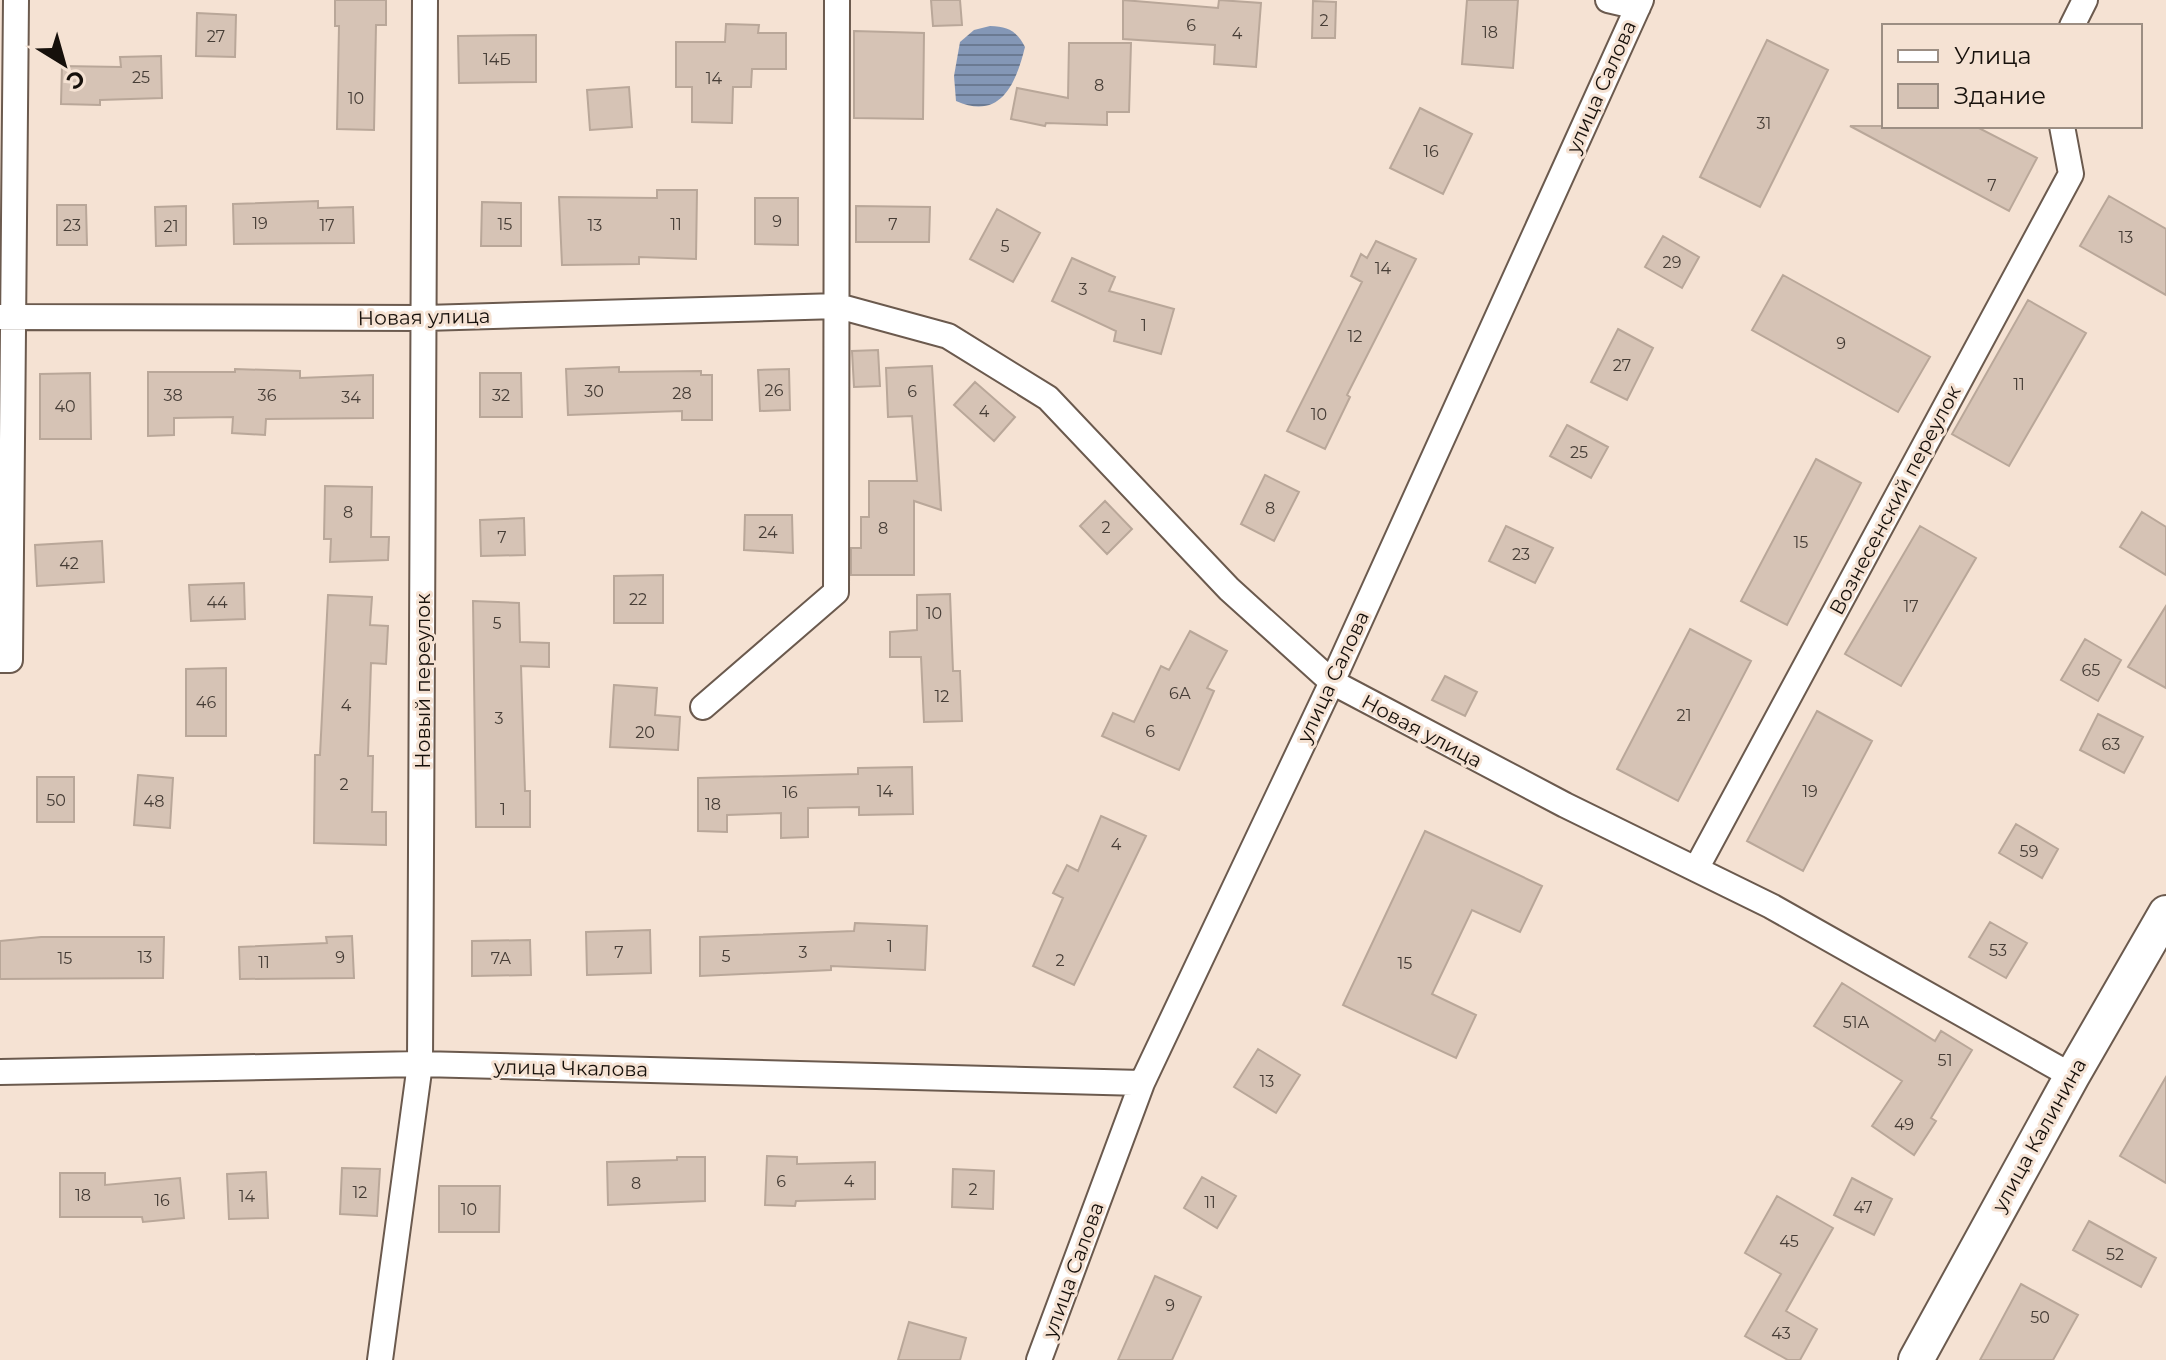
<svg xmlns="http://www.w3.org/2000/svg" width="2166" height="1360" font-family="Montserrat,sans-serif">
<defs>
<pattern id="water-rules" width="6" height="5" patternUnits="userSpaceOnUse" patternTransform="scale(2)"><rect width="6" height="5" fill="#8497b6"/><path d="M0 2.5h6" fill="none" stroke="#6b7a92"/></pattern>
</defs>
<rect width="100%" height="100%" fill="#f5e2d3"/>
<path fill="url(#water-rules)" d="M 990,26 C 1008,27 1016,30 1025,47 C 1016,83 1001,121 956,101 L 954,76 L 960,42 L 974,30 Z"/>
<path fill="#d6c3b5" stroke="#b9a799" stroke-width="2" d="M 335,0 L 386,0 L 386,25 L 376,25 L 374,130 L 337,129 L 339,26 L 335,26 Z
M 931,0 L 960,0 L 962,25 L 933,26 Z
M 1123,0 L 1218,8 L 1219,0 L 1261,3 L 1256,67 L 1214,64 L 1215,45 L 1123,39 Z
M 1467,0 L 1518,0 L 1513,68 L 1462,64 Z
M 1313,1 L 1336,2 L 1335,38 L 1312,38 Z
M 197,13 L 236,15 L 235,57 L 196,56 Z
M 726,24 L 759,25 L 758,33 L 786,33 L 786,69 L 752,69 L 751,87 L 733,87 L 732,123 L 692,122 L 692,87 L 676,87 L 676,42 L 725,42 Z
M 854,31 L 924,33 L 923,119 L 854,118 Z
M 536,35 L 536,82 L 459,83 L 458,36 Z
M 1767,40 L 1828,70 L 1760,207 L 1700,177 Z
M 1069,43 L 1131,43 L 1129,112 L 1107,112 L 1107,125 L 1046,123 L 1045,126 L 1011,119 L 1017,88 L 1068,98 Z
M 161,56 L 162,98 L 100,100 L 100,105 L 61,104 L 62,66 L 121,67 L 120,57 Z
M 629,87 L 632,127 L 590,130 L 587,90 Z
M 1420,108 L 1472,134 L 1443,194 L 1390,168 Z
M 1850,126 L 1975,126 L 2037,158 L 2009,211 Z
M 657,190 L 697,190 L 696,259 L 639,257 L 639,264 L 562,265 L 559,197 L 657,198 Z
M 2109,196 L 2166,229 L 2166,295 L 2080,246 Z
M 755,198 L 798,198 L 798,245 L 755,244 Z
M 318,201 L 318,208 L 353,207 L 354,243 L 234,244 L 233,204 Z
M 482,202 L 521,203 L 521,246 L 481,246 Z
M 57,205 L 86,205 L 87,245 L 57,245 Z
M 186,206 L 186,245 L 156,246 L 155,207 Z
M 856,206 L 930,207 L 929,242 L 856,242 Z
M 997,209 L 1040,233 L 1013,282 L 970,259 Z
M 1663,236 L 1699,257 L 1682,288 L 1645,267 Z
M 1376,241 L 1416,259 L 1347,395 L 1350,397 L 1325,449 L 1287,431 L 1362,282 L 1351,276 L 1361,254 L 1367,258 Z
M 1072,258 L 1115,277 L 1109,291 L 1174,309 L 1161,354 L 1114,341 L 1116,331 L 1052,301 Z
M 1783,275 L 1930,357 L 1898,412 L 1752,330 Z
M 2028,300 L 2086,333 L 2009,466 L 1952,434 Z
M 1618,329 L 1653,348 L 1627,400 L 1591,382 Z
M 878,350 L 880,386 L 854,387 L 852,351 Z
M 932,366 L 941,510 L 914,501 L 914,575 L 851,575 L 851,548 L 861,548 L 861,517 L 869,517 L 869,481 L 917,481 L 912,416 L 888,417 L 886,368 Z
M 619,367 L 619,372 L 701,371 L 701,375 L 712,375 L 712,420 L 682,420 L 682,411 L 568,415 L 566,369 Z
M 235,369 L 300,371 L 300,378 L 373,375 L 373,418 L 266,419 L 265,435 L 232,433 L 233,417 L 174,418 L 174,435 L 148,436 L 148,372 L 235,372 Z
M 789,369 L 790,410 L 760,411 L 758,370 Z
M 90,373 L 91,439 L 40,439 L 40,374 Z
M 480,373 L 521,373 L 522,417 L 480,417 Z
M 975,382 L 1015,417 L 994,441 L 954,405 Z
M 1567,425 L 1608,447 L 1591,478 L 1550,456 Z
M 1816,459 L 1861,483 L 1787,625 L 1741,601 Z
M 1265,475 L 1299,492 L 1274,541 L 1241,524 Z
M 325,486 L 372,487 L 371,537 L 389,537 L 388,560 L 330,562 L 331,539 L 324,539 Z
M 1105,501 L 1132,529 L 1107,554 L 1080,526 Z
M 2142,512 L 2166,527 L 2166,575 L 2120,547 Z
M 745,515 L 792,515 L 793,553 L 744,550 Z
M 524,518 L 525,555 L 481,556 L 480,520 Z
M 1506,526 L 1553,548 L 1535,583 L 1489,561 Z
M 1920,526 L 1976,558 L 1901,686 L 1845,654 Z
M 102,541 L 104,582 L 37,586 L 35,545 Z
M 663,575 L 663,623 L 614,623 L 614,576 Z
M 244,583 L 245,619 L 191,621 L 189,585 Z
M 950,594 L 953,671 L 960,671 L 962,721 L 924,722 L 921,657 L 890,657 L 890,632 L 917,630 L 917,595 Z
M 328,595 L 372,597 L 370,625 L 388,626 L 386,664 L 371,663 L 368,756 L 373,756 L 372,812 L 386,812 L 386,845 L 314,843 L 315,755 L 320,755 Z
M 473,601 L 519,603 L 520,642 L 549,643 L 549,667 L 521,666 L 525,791 L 530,791 L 530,827 L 476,827 Z
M 2166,606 L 2166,688 L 2128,667 Z
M 1690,629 L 1751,661 L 1678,801 L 1617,769 Z
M 1190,631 L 1227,651 L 1207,688 L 1214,691 L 1179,770 L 1102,736 L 1113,713 L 1134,722 L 1161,666 L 1169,670 Z
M 2085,639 L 2121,660 L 2098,701 L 2061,680 Z
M 226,668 L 226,736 L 186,736 L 186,669 Z
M 1445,676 L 1477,692 L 1465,716 L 1432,700 Z
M 614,685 L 657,688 L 655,715 L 680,717 L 678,750 L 610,747 Z
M 1817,711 L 1872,741 L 1803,871 L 1747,841 Z
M 2098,714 L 2143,737 L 2124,773 L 2080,750 Z
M 912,767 L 913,814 L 859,815 L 859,807 L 808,808 L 808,837 L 781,838 L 781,813 L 727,815 L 727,832 L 698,831 L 698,778 L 858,774 L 858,768 Z
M 138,775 L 173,778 L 170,828 L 134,825 Z
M 37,777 L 74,777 L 74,822 L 37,822 Z
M 1101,816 L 1146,836 L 1074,985 L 1033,966 L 1063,898 L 1053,893 L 1067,865 L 1078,871 Z
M 2016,824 L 2058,849 L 2042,878 L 1999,853 Z
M 1425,831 L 1542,886 L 1520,932 L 1472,910 L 1432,994 L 1476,1015 L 1456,1058 L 1343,1005 Z
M 1990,922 L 2027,943 L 2006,978 L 1969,957 Z
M 855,923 L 927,926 L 925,970 L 831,966 L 831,970 L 700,976 L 700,937 L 854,931 Z
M 650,930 L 651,973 L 587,975 L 586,932 Z
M 352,936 L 354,978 L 240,979 L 239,947 L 327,943 L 326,937 Z
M 41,937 L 164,937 L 163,978 L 0,979 L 0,941 Z
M 530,940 L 531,975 L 472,976 L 472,941 Z
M 1842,983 L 1935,1041 L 1941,1031 L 1972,1050 L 1931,1118 L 1936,1121 L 1914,1155 L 1872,1126 L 1902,1081 L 1814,1026 Z
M 1258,1049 L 1300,1075 L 1276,1113 L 1234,1087 Z
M 2166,1077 L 2166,1183 L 2120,1156 Z
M 767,1156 L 797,1157 L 797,1164 L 875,1162 L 875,1199 L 796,1201 L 795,1206 L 765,1205 Z
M 677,1157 L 705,1157 L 705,1201 L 608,1205 L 607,1162 L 677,1160 Z
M 342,1168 L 380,1169 L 377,1216 L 340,1214 Z
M 953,1169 L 994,1171 L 993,1209 L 952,1207 Z
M 266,1172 L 268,1218 L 229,1219 L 227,1174 Z
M 60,1173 L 105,1173 L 105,1185 L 180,1178 L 184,1218 L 143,1222 L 142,1217 L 60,1217 Z
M 1202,1177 L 1236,1196 L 1217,1228 L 1184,1208 Z
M 1852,1178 L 1892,1199 L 1874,1235 L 1834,1215 Z
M 439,1186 L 500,1186 L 499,1232 L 439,1232 Z
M 1777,1196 L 1833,1228 L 1786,1311 L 1817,1329 L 1800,1360 L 1788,1360 L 1745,1336 L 1781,1274 L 1745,1253 Z
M 2089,1221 L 2156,1258 L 2141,1287 L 2073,1250 Z
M 1155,1276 L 1201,1297 L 1172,1360 L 1118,1360 Z
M 2021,1284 L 2078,1315 L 2053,1360 L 1980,1360 Z
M 909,1322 L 966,1338 L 960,1360 L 898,1360 Z"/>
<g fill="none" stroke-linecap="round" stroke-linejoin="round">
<defs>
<path id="street" d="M 1608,0 L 1638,7
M 2072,26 L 2085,0
M 0,317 L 425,318 L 838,306 L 948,336 L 1048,398 L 1229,589 L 1332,682 L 1565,805 L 1771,906 L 2072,1076
M 0,660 L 10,660 L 16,0
M 703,707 L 836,592 L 837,0
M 1696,869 L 2071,174 L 2062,126
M 0,1072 L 420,1064 L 1142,1083
M 380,1360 L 420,1064 L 425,0
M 1039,1360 L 1142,1083 L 1332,682 L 1641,0"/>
<path id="secondary" d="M 1916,1360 L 2072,1076 L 2166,913"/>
</defs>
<use href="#street" stroke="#6b5a4e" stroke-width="28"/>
<use href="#secondary" stroke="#6b5a4e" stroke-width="38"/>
<use href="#street" stroke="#fff" stroke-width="24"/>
<use href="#secondary" stroke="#fff" stroke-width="34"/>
</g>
<g text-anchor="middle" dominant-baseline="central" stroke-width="6" stroke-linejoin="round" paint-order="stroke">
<g font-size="16" fill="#463d36">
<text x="1324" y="20">2</text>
<text x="1191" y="25">6</text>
<text x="1490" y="32">18</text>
<text x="1237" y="33">4</text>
<text x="216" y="36">27</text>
<text x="497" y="59">14Б</text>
<text x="141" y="77">25</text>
<text x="714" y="78">14</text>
<text x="1099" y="85">8</text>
<text x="356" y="98">10</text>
<text x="1764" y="123">31</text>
<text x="1431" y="151">16</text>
<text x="1992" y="185">7</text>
<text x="777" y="221">9</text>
<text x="260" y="223">19</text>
<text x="505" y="224">15</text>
<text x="676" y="224">11</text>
<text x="893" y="224">7</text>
<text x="72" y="225">23</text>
<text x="327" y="225">17</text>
<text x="595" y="225">13</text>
<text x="171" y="226">21</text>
<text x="2126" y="237">13</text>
<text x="1005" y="246">5</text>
<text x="1672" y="262">29</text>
<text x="1383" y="268">14</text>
<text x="1083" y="289">3</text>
<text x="1144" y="325">1</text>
<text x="1355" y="336">12</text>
<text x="1841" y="343">9</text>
<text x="1622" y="365">27</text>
<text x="2019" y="384">11</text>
<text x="774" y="390">26</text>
<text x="594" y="391">30</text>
<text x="912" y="391">6</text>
<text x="682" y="393">28</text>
<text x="173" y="395">38</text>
<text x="267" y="395">36</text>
<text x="501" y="395">32</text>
<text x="351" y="397">34</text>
<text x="65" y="406">40</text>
<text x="984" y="411">4</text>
<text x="1319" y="414">10</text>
<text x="1579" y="452">25</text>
<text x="1270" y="508">8</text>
<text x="348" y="512">8</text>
<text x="1106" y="527">2</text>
<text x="883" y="528">8</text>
<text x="768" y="532">24</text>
<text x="502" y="537">7</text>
<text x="1801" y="542">15</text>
<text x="1521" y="554">23</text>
<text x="69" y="563">42</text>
<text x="638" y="599">22</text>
<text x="217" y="602">44</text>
<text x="1911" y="606">17</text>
<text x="934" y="613">10</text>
<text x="497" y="623">5</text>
<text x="2091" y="670">65</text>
<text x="1180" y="693">6А</text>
<text x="942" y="696">12</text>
<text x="206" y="702">46</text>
<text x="346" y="705">4</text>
<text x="1684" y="715">21</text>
<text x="499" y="718">3</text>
<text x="1150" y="731">6</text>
<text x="645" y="732">20</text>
<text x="2111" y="744">63</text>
<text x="344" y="784">2</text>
<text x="885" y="791">14</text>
<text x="1810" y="791">19</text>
<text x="790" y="792">16</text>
<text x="56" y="800">50</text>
<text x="154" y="801">48</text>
<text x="713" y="804">18</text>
<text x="503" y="809">1</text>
<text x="1116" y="844">4</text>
<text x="2029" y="851">59</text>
<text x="890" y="946">1</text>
<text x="1998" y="950">53</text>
<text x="619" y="952">7</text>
<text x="803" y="952">3</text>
<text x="726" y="956">5</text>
<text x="145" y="957">13</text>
<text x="340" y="957">9</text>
<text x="65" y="958">15</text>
<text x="501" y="958">7А</text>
<text x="1060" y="960">2</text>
<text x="264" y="962">11</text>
<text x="1405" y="963">15</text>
<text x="1856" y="1022">51А</text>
<text x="1945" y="1060">51</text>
<text x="1267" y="1081">13</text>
<text x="1904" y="1124">49</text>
<text x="781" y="1181">6</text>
<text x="849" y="1181">4</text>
<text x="636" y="1183">8</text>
<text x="973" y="1189">2</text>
<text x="360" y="1192">12</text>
<text x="83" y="1195">18</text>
<text x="247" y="1196">14</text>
<text x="162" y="1200">16</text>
<text x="1210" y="1202">11</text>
<text x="1863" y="1207">47</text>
<text x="469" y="1209">10</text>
<text x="1789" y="1241">45</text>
<text x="2115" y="1254">52</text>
<text x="1170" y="1305">9</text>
<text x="2040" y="1317">50</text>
<text x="1781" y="1333">43</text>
</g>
<g font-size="20" fill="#16100b" stroke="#f5e2d3">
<text transform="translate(1601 87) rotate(-66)">улица Салова</text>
<text transform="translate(424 317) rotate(-1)">Новая улица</text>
<text transform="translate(1895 500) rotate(-62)">Вознесенский переулок</text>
<text transform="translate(1333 677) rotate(-65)">улица Салова</text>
<text transform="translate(423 681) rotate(-90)">Новый переулок</text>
<text transform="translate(1422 731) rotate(28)">Новая улица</text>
<text transform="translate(571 1068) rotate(1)">улица Чкалова</text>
<text transform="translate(2039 1135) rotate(-61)">улица Калинина</text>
<text transform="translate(1073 1270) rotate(-70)">улица Салова</text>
</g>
</g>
<rect x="1882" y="24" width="260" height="104" fill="#f5e2d3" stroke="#9c8e83" stroke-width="2"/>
<rect x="1898" y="50" width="40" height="12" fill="#ffffff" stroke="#9c8e83" stroke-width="2"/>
<text x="1954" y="64" font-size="24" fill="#16100b">Улица</text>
<rect x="1898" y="84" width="40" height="24" fill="#d6c3b5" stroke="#9c8e83" stroke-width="2"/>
<text x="1954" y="104" font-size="24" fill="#16100b">Здание</text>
<g transform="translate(64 64) rotate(143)" stroke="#f5e2d3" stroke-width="6" paint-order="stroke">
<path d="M0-6L14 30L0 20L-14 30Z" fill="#16100b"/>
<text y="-12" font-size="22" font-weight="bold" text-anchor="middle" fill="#16100b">С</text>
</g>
</svg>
